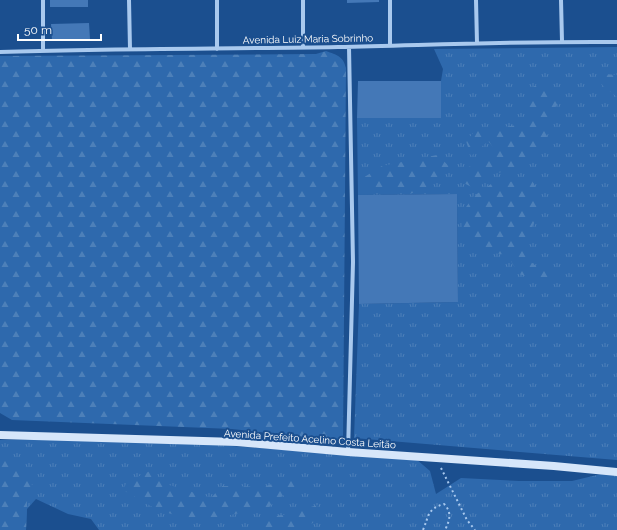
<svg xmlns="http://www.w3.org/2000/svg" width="617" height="530" font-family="Raleway,sans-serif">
<defs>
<pattern id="grass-tufts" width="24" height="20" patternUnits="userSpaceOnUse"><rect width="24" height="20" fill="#2e69ad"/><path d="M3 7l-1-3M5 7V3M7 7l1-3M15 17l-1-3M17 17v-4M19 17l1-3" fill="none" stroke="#4d80b9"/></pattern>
<pattern id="forest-firs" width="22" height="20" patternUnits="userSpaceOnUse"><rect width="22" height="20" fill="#2e69ad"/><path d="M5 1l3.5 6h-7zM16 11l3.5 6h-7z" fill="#4d80b9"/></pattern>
</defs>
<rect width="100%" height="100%" fill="#1b4f8f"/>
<path fill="url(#grass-tufts)" d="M 617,47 L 617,460 L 354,438 L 359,304 L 458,302 L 457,194 L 358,195 L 357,118 L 441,81 L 443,69 L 434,49 Z
M 61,439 L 148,440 L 416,459 L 430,471 L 436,494 L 461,478 L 519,481 L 572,481 L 601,474 L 617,473 L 617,530 L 99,530 L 91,519 L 68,514 L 36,499 L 27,509 L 26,530 L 0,530 L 0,440 Z"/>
<path fill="url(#forest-firs)" d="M 326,51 C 337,55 343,56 346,68 L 343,441 L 232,429 L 12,420 L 0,413 L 0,56 L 316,54 Z
M 605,74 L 617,75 L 617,97 L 602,85 Z
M 544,79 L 560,101 L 553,110 L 549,129 L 543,150 L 529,152 L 521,167 L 490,175 L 477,190 L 462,182 L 463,169 L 477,164 L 494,148 L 488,141 L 471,156 L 466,141 L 475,131 L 494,129 L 526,123 L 526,111 L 532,88 Z
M 437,155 L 449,166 L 442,180 L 410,194 L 400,188 L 364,191 L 358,181 L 382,166 Z
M 531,179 L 535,186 L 539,213 L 530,231 L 526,258 L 541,270 L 564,269 L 541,281 L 519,274 L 507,255 L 474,250 L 462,231 L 461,214 L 474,196 L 491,184 Z
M 0,456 L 24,469 L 34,489 L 27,502 L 26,530 L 0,530 Z
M 150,471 L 163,483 L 211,498 L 222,486 L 263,487 L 281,481 L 303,477 L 303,487 L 278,498 L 269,507 L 196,522 L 156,509 L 123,490 L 127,482 Z
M 318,505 L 313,523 L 297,528 L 296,530 L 259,530 L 267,517 L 290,514 L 300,510 Z"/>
<path fill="#4478b7" d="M 50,0 L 88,0 L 88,7 L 50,7 Z
M 347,0 L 379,0 L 379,2 L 347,3 Z
M 89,23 L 90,39 L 52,40 L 51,24 Z
M 358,81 L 441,81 L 441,118 L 357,118 Z
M 457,194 L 458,302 L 359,304 L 358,195 Z"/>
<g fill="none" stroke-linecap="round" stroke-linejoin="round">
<path stroke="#a9c9ee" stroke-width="2" stroke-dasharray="2 3" stroke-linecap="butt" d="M 441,468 L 467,520 L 475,530
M 423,530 C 429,516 427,509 444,504 C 452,512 450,520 445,530"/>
<path stroke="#a9c9ee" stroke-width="4" d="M 43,0 L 43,51
M 129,0 L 130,49
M 217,0 L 217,49
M 303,0 L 303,47
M 390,0 L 390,45
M 476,0 L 477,43
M 561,0 L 562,41
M 0,52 C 113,48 225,49 338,47 C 431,45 524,41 617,42
M 348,452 L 353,262 L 349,47"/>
<path stroke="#d6e6fa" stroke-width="8" d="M 0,435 L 237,442 L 348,452 L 554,466 L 617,472"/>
</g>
<g text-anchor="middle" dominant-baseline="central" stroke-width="4" stroke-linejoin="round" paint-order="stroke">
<g font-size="10" fill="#fff" stroke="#1b4f8f">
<text transform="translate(308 39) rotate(-1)">Avenida Luiz Maria Sobrinho</text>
<text transform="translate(310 439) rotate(4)">Avenida Prefeito Acelino Costa Leitão</text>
</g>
</g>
<path d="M18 34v6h83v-6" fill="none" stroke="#ffffff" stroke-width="2"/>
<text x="24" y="34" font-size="12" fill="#ffffff" stroke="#1b4f8f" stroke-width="3" paint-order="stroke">50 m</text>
</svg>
